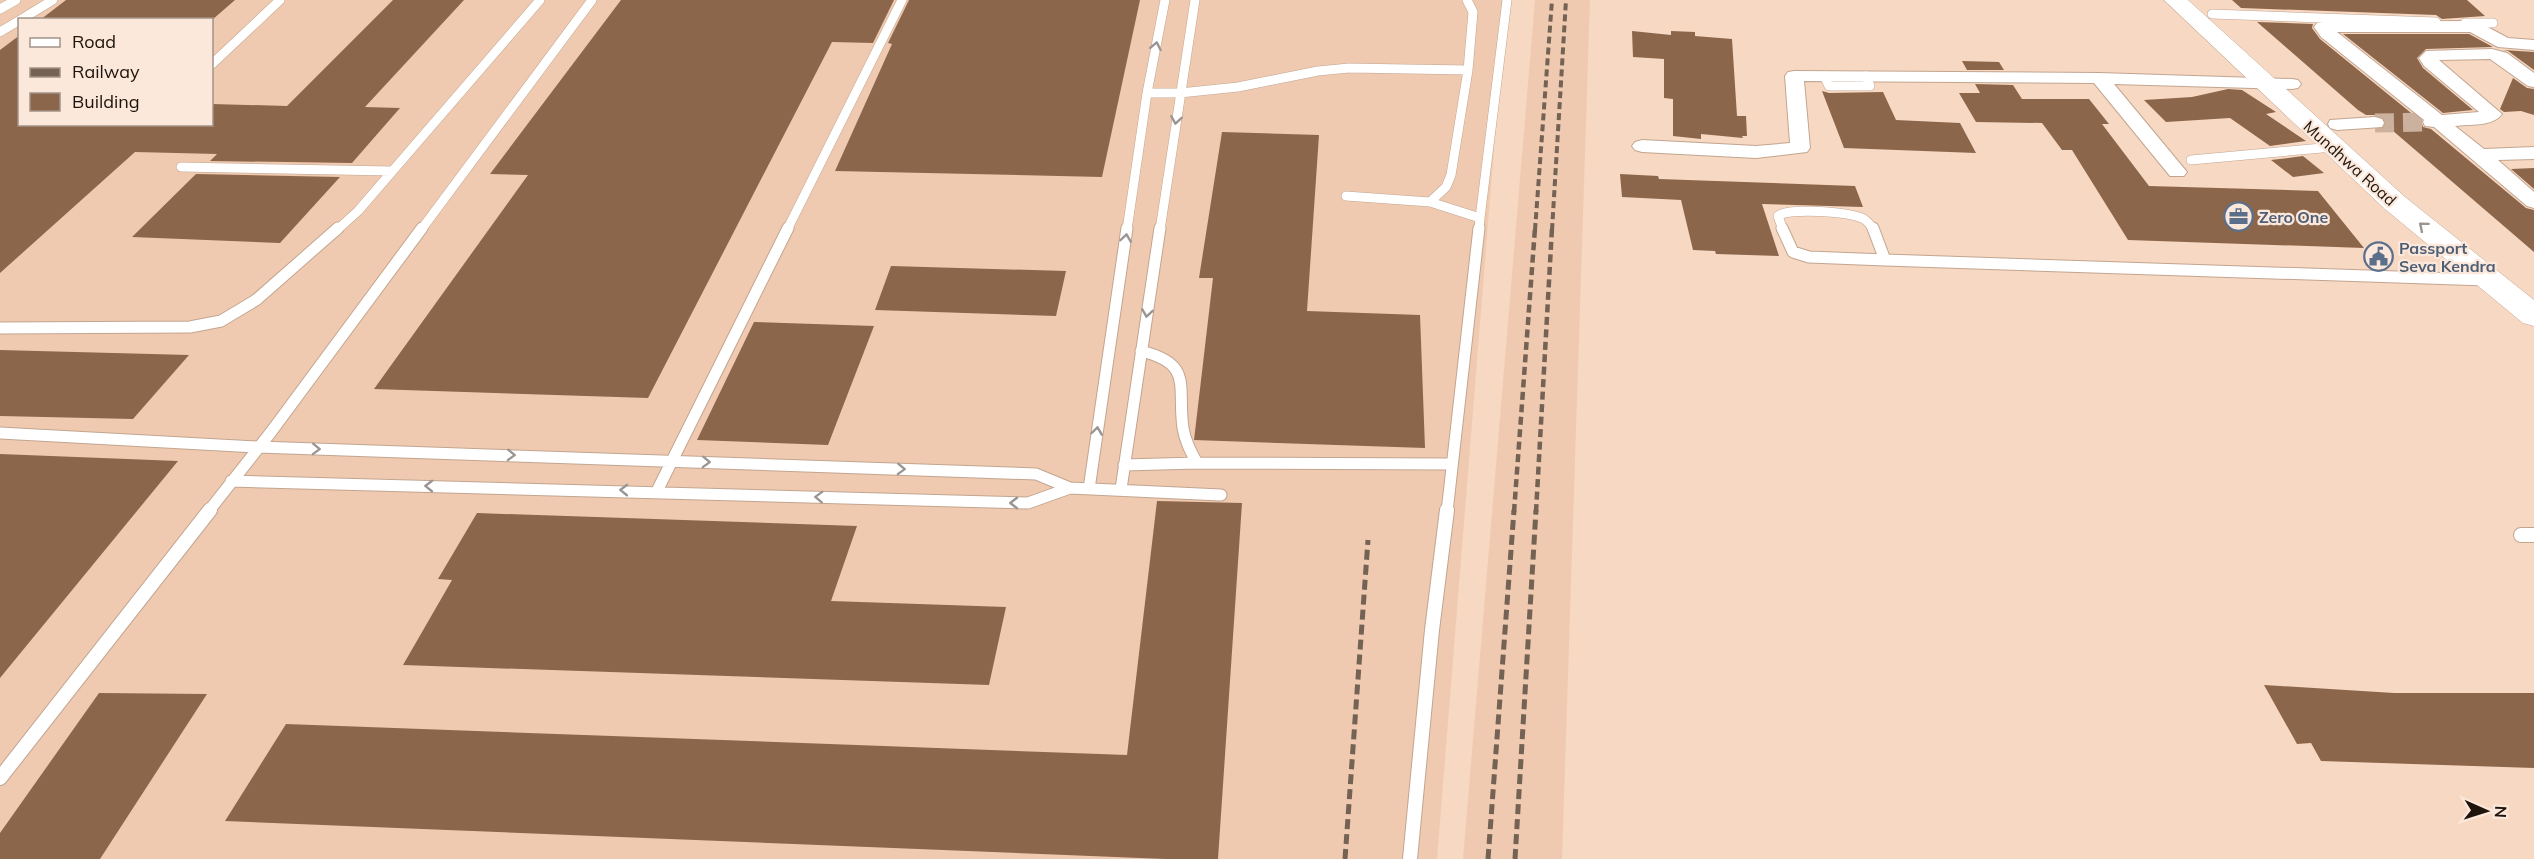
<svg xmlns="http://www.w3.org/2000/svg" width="2534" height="859" font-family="Mulish,sans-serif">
<rect width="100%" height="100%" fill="#f7d8c2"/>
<path fill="#efcab0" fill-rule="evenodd" d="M 0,0 L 1506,0 L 1437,859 L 0,859 ZM 20,20 L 212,20 L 212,124 L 20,124 Z
M 1535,0 L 1590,0 L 1562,859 L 1463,859 Z"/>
<path fill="#8c664b" d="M 66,0 L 235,0 L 212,20 L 40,20 Z
M 393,0 L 464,0 L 365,107 L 400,108 L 352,163 L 210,161 L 217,154 L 135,152 L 0,273 L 0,50 L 20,35 L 20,124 L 212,124 L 212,104 L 287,106 Z
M 621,0 L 894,0 L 873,43 L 832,42 L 648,398 L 374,389 L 528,175 L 490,174 Z
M 909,0 L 1140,0 L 1102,177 L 835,171 L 892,44 L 888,43 Z
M 2232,0 L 2467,0 L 2485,16 L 2442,19 L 2436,15 L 2241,8 Z
M 2257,22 L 2313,24 L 2312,28 L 2320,39 L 2421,121 L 2423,127 L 2431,129 L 2526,208 L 2534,210 L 2534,252 L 2392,130 L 2382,129 L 2386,124 L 2384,118 L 2376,115 L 2366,115 L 2358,110 Z
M 1632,31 L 1671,35 L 1671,31 L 1695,32 L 1695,36 L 1732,39 L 1737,116 L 1746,116 L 1747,136 L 1742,136 L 1743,138 L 1701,134 L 1701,139 L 1673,136 L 1673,99 L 1664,98 L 1664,59 L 1633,57 Z
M 2343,34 L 2469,34 L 2493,47 L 2426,49 L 2417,58 L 2423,68 L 2473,110 L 2443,113 Z
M 2503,50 L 2534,52 L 2534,70 L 2508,51 Z
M 1962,61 L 1999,62 L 2004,70 L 1967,70 Z
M 2513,78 L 2527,88 L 2534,89 L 2534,115 L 2521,111 L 2504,112 L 2500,109 Z
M 1975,84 L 2013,85 L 2022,99 L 2089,99 L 2109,124 L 2102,124 L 2149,186 L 2318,191 L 2364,248 L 2128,240 L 2072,150 L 2062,150 L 2042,123 L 1976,122 L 1959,93 L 1980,93 Z
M 2228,89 L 2242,90 L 2276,112 L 2266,114 L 2306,141 L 2270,146 L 2230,118 L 2166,122 L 2144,100 L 2192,97 Z
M 1822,91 L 1829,93 L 1883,92 L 1896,120 L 1960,123 L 1976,153 L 1844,148 Z
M 1222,132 L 1319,135 L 1307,311 L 1420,315 L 1425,448 L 1194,440 L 1213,278 L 1199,278 Z
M 2303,156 L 2324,173 L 2293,177 L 2271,160 Z
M 2534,168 L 2534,189 L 2511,169 Z
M 196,174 L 340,177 L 280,243 L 132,237 Z
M 1620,174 L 1658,176 L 1659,179 L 1855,186 L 1863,207 L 1762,204 L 1779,256 L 1716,254 L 1715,251 L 1693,250 L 1681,200 L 1622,197 Z
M 891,266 L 1066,271 L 1056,316 L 875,310 Z
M 754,322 L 874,326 L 828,445 L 697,440 Z
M 0,350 L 189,355 L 133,419 L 0,416 Z
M 0,454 L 178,461 L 0,678 Z
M 1157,501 L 1242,503 L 1218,859 L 1165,859 L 225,821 L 286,724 L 1127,755 Z
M 477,513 L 857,526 L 831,601 L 1006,607 L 989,685 L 403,665 L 452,580 L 438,579 Z
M 2264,685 L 2394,693 L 2534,693 L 2534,768 L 2321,761 L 2311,743 L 2297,744 Z
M 99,693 L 207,694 L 100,859 L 0,859 L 0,833 Z"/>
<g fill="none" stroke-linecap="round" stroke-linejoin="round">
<path stroke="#ccb19e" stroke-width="19" stroke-dasharray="19 9" stroke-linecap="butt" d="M 2375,123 L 2426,122"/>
<defs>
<path id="lane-far2" d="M 1467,0 L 1473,12 L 1468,70 L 1451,175 L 1446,187 L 1430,202 L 1480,218 L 1479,230
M 0,9 L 16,0
M 2212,14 L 2436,22
M 20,20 L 53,0
M 2465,23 L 2493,23
M 0,32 L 20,20
M 212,64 L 280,0
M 1824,76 L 1829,86 L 1870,86 L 1866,76
M 1147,93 L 1180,93 L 1238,87 L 1318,71 L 1349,68 L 1468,70
M 2191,160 L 2333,147
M 181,167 L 392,171
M 1346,196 L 1430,202
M 1480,218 L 1507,0
M 337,230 L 358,211 L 540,0
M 421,230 L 592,0
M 787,230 L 902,0
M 1127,230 L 1147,93 L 1165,0
M 1160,230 L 1195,0
M 1783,230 L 1778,216 C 1789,207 1850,212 1864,219 C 1868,222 1871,225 1873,230"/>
<path id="lane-far1" d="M 1782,228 L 1793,252 L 1809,257 L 1885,260
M 1873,228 L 1885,260
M 1885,260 L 2486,280
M 0,328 L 190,327 L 221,321 L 256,300 L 338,228
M 1141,351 C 1194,364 1177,386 1183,428 C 1185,441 1191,452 1197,463 L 1451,464
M 0,433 L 258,447 L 1036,474 L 1070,488 L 1221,495
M 1124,465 L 1197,463
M 231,481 L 1028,503 L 1070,488
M 1089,489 L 1127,228
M 1121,489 L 1160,228
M 657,491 L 788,228
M 208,512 L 271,432 L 422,228
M 1447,512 L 1479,228"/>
<path id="lane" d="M 2521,535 L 2534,535
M 0,778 L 210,510
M 1410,859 L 1432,630 L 1447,510"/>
<path id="street" d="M 2460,21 L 2480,23 L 2508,38 L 2534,40 L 2534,50 L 2498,47 L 2470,32 L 2337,32 L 2442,115 L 2479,112 L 2424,66 L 2419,58 L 2426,51 L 2492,49 L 2507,53 L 2534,73 L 2534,87 L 2528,86 L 2490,59 L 2439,60 L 2502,114 C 2493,127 2469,124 2455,126 L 2484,149 L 2534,147 L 2534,159 L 2498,160 L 2534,192 L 2534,208 L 2527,206 L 2434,127 L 2425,126 L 2423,122 L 2424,120 L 2321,37 L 2314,27 L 2317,23 L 2323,22 Z
M 1794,71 L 2099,73 L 2292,79 L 2298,80 L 2301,84 L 2298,88 L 2292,89 L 2114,84 L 2187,172 L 2184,176 L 2170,176 L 2094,83 L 1804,81 L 1810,148 L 1807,152 L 1756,158 L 1642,152 L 1635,150 L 1632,146 L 1635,142 L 1642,140 L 1756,146 L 1790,143 L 1785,76 L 1788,72 Z
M 2375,117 L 2382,119 L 2384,123 L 2382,127 L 2337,130 L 2330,128 L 2328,124 L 2330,120 Z"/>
<path id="secondary" d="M 2164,0 L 2188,0 L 2405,197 L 2534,300 L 2534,326 L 2523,323 L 2385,209 Z"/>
</defs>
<use href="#lane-far2" stroke="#c2a590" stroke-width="10"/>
<use href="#lane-far1" stroke="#c2a590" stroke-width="13"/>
<use href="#lane" stroke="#c2a590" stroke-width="16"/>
<use href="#street" stroke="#c2a590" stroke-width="2"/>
<use href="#secondary" stroke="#c2a590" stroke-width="1"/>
<use href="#lane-far2" stroke="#fff" stroke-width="9"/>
<use href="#lane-far1" stroke="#fff" stroke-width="11"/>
<use href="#lane" stroke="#fff" stroke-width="14"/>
<use href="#street" fill="#fff" fill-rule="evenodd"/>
<use href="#secondary" fill="#fff" fill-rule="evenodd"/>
<path stroke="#746254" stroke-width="4" stroke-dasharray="7 4" stroke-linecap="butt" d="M 1535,230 L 1552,0
M 1552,230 L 1566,0"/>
<path stroke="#746254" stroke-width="4.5" stroke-dasharray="8 4.5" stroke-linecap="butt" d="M 1514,512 L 1535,228
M 1536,512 L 1552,228"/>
<path stroke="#746254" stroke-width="5" stroke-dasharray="10 5" stroke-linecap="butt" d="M 1345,859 L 1368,540
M 1488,859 L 1514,510
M 1515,859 L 1536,510"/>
</g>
<defs><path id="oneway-chevron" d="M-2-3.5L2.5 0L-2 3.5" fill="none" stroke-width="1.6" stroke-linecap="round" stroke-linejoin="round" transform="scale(1.5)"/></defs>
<g stroke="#9a9592">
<use href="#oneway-chevron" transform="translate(1156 46) rotate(-79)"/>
<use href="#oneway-chevron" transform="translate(1176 120) rotate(99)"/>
<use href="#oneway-chevron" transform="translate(2423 226) rotate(-140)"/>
<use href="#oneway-chevron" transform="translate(1126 238) rotate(-82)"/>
<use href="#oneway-chevron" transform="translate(1147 313) rotate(99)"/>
<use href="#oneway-chevron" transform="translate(1097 431) rotate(-82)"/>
<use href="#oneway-chevron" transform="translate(316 449) rotate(2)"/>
<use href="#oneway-chevron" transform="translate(511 455) rotate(2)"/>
<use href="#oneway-chevron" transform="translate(706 462) rotate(2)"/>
<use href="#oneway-chevron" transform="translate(901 469) rotate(2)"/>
<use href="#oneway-chevron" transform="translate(429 486) rotate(-179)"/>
<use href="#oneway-chevron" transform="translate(624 490) rotate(-179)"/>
<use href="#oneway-chevron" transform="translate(819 497) rotate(-178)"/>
<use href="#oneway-chevron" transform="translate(1014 503) rotate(-180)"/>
</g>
<defs>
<symbol id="office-ring" viewBox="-11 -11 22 22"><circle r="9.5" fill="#fbe8db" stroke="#5c6f8a" stroke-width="1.5"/><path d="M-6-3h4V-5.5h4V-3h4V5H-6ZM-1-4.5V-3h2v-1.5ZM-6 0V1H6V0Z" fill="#5c6f8a"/></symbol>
<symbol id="civic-ring" viewBox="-11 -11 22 22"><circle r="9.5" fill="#fbe8db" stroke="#5c6f8a" stroke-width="1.5"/><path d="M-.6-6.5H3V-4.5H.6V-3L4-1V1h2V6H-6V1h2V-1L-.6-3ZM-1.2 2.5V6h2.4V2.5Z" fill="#5c6f8a"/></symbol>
</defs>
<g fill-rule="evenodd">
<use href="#office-ring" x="2222" y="200" width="33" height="33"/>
<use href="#civic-ring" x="2362" y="240" width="33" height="33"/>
</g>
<g text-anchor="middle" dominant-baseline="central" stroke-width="4.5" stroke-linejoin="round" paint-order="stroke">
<g font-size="16" fill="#1e140c" stroke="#fbe8db">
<text transform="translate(2350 163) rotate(42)">Mundhwa Road</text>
</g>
<g font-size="16" font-weight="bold" fill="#4e5e75" stroke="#fbe8db" text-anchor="start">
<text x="2259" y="217">Zero One</text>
<text x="2399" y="248">Passport<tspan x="2399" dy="18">Seva Kendra</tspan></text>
</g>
</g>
<rect x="18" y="18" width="195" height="108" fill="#fbe8db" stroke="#a39388" stroke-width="1.5"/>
<rect x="30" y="38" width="30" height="9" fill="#ffffff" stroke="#a39388" stroke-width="1.5"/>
<text x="72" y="48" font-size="18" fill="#1e140c">Road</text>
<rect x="30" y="68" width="30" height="9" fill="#746254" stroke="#a39388" stroke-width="1.5"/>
<text x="72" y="78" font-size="18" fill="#1e140c">Railway</text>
<rect x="30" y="93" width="30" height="18" fill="#8c664b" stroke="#a39388" stroke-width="1.5"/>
<text x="72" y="108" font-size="18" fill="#1e140c">Building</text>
<g transform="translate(2486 811) rotate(93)" stroke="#fbe8db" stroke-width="4.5" paint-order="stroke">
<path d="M0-4.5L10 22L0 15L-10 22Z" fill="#1e140c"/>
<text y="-9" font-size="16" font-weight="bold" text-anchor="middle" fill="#1e140c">N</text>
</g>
</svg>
